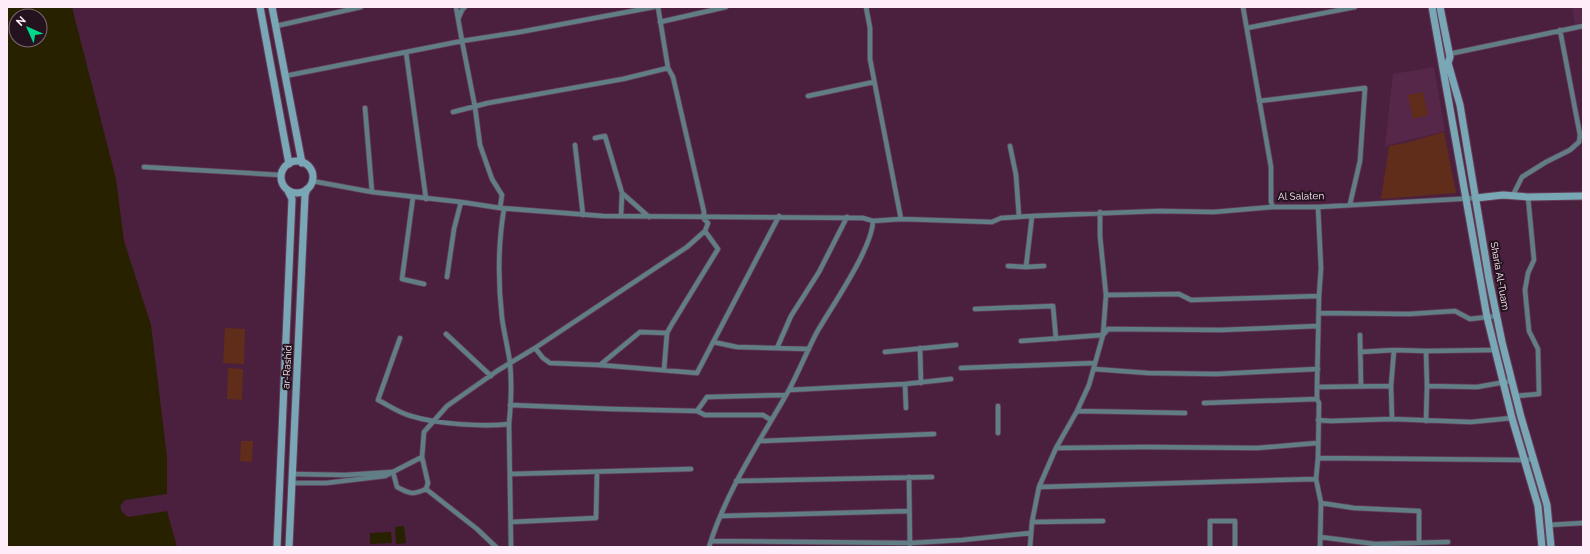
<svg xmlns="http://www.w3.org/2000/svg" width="1590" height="554" font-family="Raleway,sans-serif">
<rect width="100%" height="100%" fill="#4a203e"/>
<path fill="#57274a" d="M 1572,7 L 1583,7 L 1583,22 L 1575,24 Z
M 1434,67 L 1445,131 L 1385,146 L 1393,74 Z"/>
<path fill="#612d1b" d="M 1423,92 L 1428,115 L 1413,119 L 1408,95 Z
M 1444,132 L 1456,193 L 1381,199 L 1389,146 L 1405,143 Z
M 225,328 L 245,329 L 244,364 L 223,363 Z
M 228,368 L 243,369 L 242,400 L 227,399 Z
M 241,441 L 253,441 L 252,462 L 240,461 Z"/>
<path fill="#282100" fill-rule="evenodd" d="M 7,7 L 72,7 L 116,179 L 124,241 L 151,325 L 167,457 L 167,494 L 125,500 L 120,506 L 122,512 L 128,517 L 167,511 L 177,547 L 7,547 ZM 16,16 L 40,16 L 40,40 L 16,40 Z
M 404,526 L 406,543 L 396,544 L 395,527 Z
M 391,532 L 392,543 L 370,544 L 370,533 Z"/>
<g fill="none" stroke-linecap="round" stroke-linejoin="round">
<defs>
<path id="street" d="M 866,7 L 870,28 L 870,59 L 901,219
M 1243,7 L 1271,167 L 1271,202 L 1273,207
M 459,17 L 462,10 L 465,7
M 660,22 L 726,7
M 276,26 L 361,7
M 1247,28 L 1355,7
M 406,52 L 426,199
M 1449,54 L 1583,26
M 285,76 L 462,41 L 456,7
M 808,96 L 874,82
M 1259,101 L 1365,88 L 1360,161 L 1350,204
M 365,108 L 372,192
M 453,112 L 488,103 L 623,79 L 668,68
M 595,138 L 605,136 L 622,193 L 621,216
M 575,145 L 583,215
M 1010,146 L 1016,175 L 1019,217
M 144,167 L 281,175
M 312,181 L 372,192 L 461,202 L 500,208 L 603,216 L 863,218 L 873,221 L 901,219 L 992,222 L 1001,218 L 1032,216 L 1159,211 L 1214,212 L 1273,207 L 1318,207 L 1476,198
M 622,193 L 649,217
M 1513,195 L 1522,177 L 1546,162 L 1570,150 L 1579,142 L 1580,135 L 1560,30
M 413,197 L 402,279 L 424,284
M 1318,207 L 1321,268 L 1319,296 L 1317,387 L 1317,399 L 1319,403 L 1318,458 L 1316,479 L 1321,503 L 1320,547
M 500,208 L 502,195 L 492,179 L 480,145 L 475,107 L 462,41 L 520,32 L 654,7
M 1008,266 L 1026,267 L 1032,216
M 1026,267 L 1044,266
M 447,277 L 454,229 L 461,202
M 1106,295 L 1179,294 L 1191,300 L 1319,296
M 975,309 L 1053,306 L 1056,339
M 1319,313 L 1409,314 L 1455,311 L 1470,319 L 1496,316
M 446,334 L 491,376
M 1360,335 L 1361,386
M 400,338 L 378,400 C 388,405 399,413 411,416 C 437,424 481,427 509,424 C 511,404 512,383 510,363 C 508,348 504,333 502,318 C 498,282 498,244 504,209
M 1021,341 L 1103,335 L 1108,329 L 1220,330 L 1318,326
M 713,342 L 737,347 L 809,349
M 535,348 L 543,358 L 550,363 L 600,365 L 697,373 L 779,216
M 777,348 L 791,316 L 819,272 L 847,217
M 920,348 L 921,383
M 1426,351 L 1494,350
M 885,352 L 956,345
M 1360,352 L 1394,350 L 1426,351 L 1427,386 L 1426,421
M 600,365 L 640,332 L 667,333 L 672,324 L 718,249 L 705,231
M 961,368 L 1095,363
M 1094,369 L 1148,373 L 1216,374 L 1318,369
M 664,370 L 667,333
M 905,384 L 906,408
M 1427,386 L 1477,387 L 1511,381
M 1317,387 L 1391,386
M 789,390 L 905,384 L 951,379
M 1516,396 L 1539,394 L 1538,349 L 1529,331 L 1525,290 L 1528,273 L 1534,260 L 1528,197
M 1204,403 L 1317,399
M 510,405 L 611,409 L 697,411 L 707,397 L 786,395
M 998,406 L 998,433
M 697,411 L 705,415 L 763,415 L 771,420
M 1077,411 L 1185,413
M 1392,419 L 1391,386 L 1394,350
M 1318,420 L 1331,421 L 1392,419 L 1471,422 L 1512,418
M 509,424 L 511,547
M 759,441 L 934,434
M 1056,448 L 1145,447 L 1257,448 L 1317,443
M 1318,458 L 1524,460 L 1534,459
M 393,472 L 397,487 C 410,494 413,495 426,489
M 292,474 L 345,475 L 392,472
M 510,474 L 691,469
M 909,477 L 910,547
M 736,481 L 932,477
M 292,483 L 326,483 L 385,476 L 422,457
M 1039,487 L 1316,479
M 1321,503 L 1354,508 L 1419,511 L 1419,543
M 721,516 L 909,511
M 511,522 L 596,518 L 597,472
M 1032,522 L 1103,521
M 1548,525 L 1583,523
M 1320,537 L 1375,544 L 1448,542
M 711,541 L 910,543 L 962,540 L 1031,533
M 496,547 L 477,529 L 426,489 L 428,483 L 422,457 L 424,432 L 447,406 L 497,371 L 535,348 L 687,247 L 705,231 L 708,223 L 703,218 L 704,212 L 673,77 L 668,68 L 658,7
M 709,547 C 726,491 760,441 789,390 C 799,371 807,351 817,332 C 832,306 872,249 873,221
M 1030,547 L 1032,522 L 1039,487 L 1056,448 L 1077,411 L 1089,385 L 1103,335 L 1106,295 L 1100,236 L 1100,212
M 1210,547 L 1210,521 L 1235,521 L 1235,547"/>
<path id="secondary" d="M 260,7 L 289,164
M 272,7 L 302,163
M 1432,7 L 1487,317 L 1512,418 L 1538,506 L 1542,547
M 1440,7 L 1450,57 L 1448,63 L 1460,105 L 1489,279 L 1502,342 L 1521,417 L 1547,505 L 1551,547
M281 177a16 16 0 1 1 32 0a16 16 0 1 1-32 0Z
M 1476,198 L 1503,195 L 1528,197 L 1583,196
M 277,547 L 292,199 L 288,191
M 289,547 L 305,195 L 307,189"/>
</defs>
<use href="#street" stroke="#633d58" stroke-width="6"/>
<use href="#secondary" stroke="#633d58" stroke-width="9"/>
<use href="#street" stroke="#617d85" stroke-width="4.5"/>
<use href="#secondary" stroke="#7aa7b5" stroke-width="7"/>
</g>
<g text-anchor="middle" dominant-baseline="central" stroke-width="4" stroke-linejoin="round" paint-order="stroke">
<g font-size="10" fill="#feedf8" stroke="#25121f">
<text transform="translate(1301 196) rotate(-1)">Al Salaten</text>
<text transform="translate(1500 276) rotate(80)">Sharia Al-Tuam</text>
<text transform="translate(287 367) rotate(-87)">ar-Rashid</text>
</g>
</g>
<rect width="1590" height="554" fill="none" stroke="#feedf8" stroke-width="16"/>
<g transform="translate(28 28) rotate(315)"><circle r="19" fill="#25121f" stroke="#7c6a76"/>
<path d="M0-3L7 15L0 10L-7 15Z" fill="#00d98c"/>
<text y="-6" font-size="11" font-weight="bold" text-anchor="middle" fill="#feedf8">N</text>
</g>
</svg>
